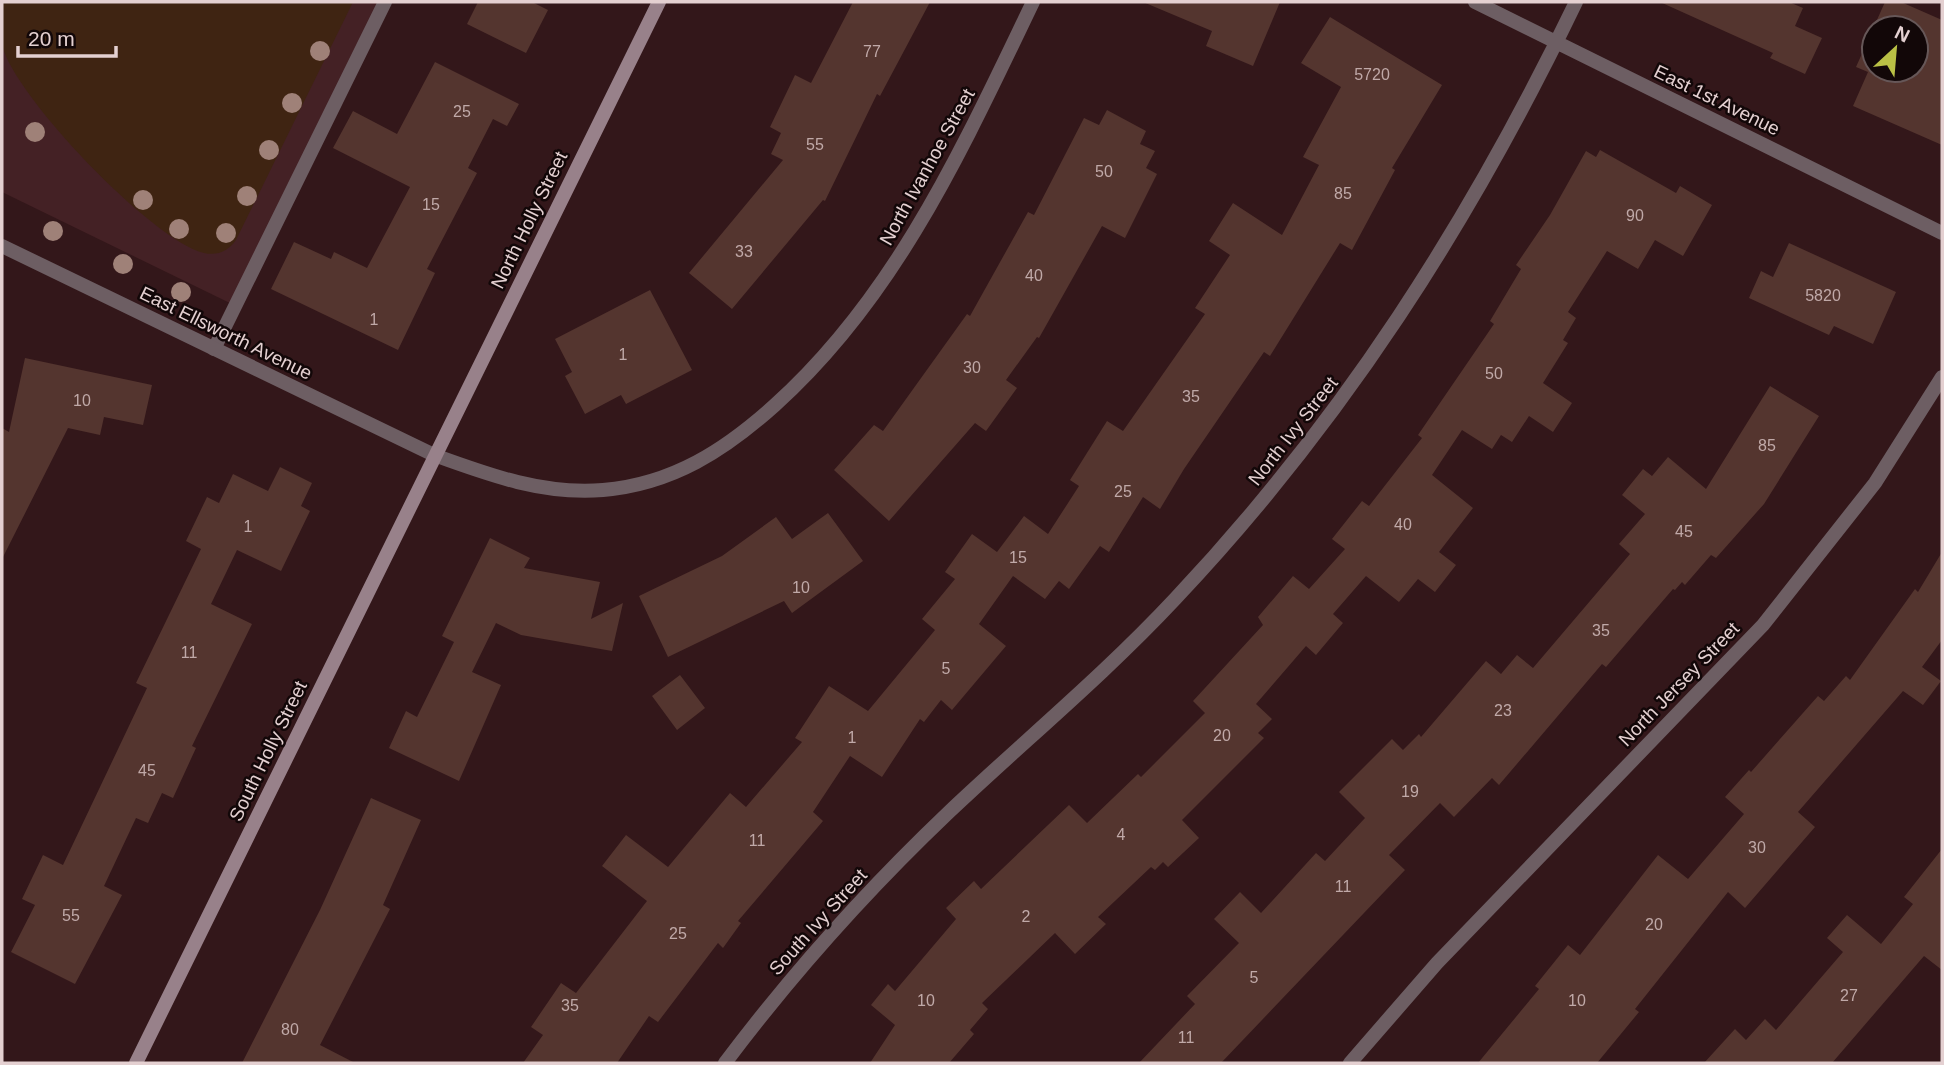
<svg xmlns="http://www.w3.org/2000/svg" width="1944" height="1065" font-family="Helvetica,sans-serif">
<rect width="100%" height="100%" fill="#33171a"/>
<path fill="#442125" d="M 2,2 L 385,2 L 236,306 L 2,192 Z"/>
<path fill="#3f2412" d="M 2,2 L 353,2 L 236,240 C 228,251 218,256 204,253 C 153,241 14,96 2,45 C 0,32 2,15 2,2 Z"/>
<path fill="#54352f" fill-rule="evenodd" d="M 478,2 L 532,2 L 548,10 L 526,53 L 467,24 Z
M 853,2 L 930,2 L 880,96 L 877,94 L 825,201 L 823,200 L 732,309 L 689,273 L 783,160 L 771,154 L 781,133 L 770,127 L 795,75 L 811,83 Z
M 1143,2 L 1280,2 L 1253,66 L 1206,46 L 1212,31 Z
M 1660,2 L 1789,2 L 1803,8 L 1795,26 L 1822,38 L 1805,74 L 1770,58 L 1773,53 Z
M 1885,2 L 1901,2 L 1942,20 L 1942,145 L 1853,106 L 1868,72 L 1856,67 ZM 1874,28 L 1916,28 L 1916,70 L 1874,70 Z
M 1330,17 L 1442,85 L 1392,168 L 1395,170 L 1352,250 L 1340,243 L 1270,356 L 1264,352 L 1184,469 L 1160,509 L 1143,497 L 1109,552 L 1100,546 L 1069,589 L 1059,581 L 1045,599 L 1013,576 L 979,624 L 1006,646 L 952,710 L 941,700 L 924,722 L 920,719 L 882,777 L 850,756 L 813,812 L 823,821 L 738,921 L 741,923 L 723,948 L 718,943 L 658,1022 L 649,1016 L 617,1063 L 523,1063 L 543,1035 L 531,1027 L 561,983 L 576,993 L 647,901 L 602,866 L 626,835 L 668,867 L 730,793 L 746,807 L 802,742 L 795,738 L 829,686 L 868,711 L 935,630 L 922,619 L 955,579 L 945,572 L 972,534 L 997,552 L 1024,516 L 1048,534 L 1079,486 L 1070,480 L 1107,421 L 1123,431 L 1205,314 L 1195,308 L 1230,255 L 1209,241 L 1233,203 L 1282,235 L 1319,165 L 1303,157 L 1341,87 L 1301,63 Z
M 435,62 L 519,104 L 507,126 L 493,119 L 468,168 L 477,173 L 427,269 L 435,273 L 398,350 L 271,289 L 294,242 L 331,259 L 334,252 L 367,268 L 410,187 L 333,148 L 353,111 L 397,134 Z
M 1107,110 L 1146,131 L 1140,144 L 1155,151 L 1146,168 L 1157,174 L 1125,238 L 1102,226 L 1039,338 L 1037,337 L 1006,380 L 1017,388 L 986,431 L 975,423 L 889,521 L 834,470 L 874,425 L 883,431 L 967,314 L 970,316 L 1028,212 L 1034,215 L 1084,118 L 1099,125 Z
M 1600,150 L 1676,193 L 1680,186 L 1712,205 L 1683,256 L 1655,240 L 1638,269 L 1607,251 L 1568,312 L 1576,318 L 1563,340 L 1568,343 L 1543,383 L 1572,403 L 1553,432 L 1529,416 L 1512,442 L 1501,435 L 1492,449 L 1462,430 L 1432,475 L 1473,508 L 1439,552 L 1456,565 L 1435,592 L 1418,579 L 1399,602 L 1366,576 L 1333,614 L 1343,623 L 1316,655 L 1306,646 L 1256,704 L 1272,719 L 1258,733 L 1264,738 L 1182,820 L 1199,838 L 1168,867 L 1163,862 L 1155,870 L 1151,867 L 1098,917 L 1106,924 L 1075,954 L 1055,933 L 982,1003 L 988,1009 L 970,1030 L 974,1034 L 949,1063 L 870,1063 L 895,1025 L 871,1005 L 888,984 L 895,991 L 956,919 L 946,908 L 974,881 L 981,889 L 1069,805 L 1087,823 L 1138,774 L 1141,777 L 1205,713 L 1193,701 L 1263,625 L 1258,617 L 1293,576 L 1309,589 L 1345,549 L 1332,539 L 1362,501 L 1369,506 L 1422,438 L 1418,435 L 1494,324 L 1490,321 L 1521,269 L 1516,265 L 1550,215 L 1586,151 L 1596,157 Z
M 1789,243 L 1896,292 L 1873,344 L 1834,326 L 1829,335 L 1749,298 L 1761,271 L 1773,277 Z
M 650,290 L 692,370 L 626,404 L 621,395 L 585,414 L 565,376 L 572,372 L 555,339 Z
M 25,358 L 152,385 L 143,425 L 104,417 L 100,435 L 68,428 L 2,559 L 2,428 L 9,432 Z
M 1770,386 L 1819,416 L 1764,504 L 1716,558 L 1711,555 L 1685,585 L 1682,582 L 1675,590 L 1673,589 L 1606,667 L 1602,664 L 1499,785 L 1492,778 L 1454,817 L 1440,803 L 1389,855 L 1405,870 L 1221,1063 L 1139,1063 L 1195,1004 L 1187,996 L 1239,943 L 1214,919 L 1240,892 L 1261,913 L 1316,853 L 1325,861 L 1365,818 L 1339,792 L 1392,739 L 1403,750 L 1419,734 L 1421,737 L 1486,661 L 1501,674 L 1517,655 L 1533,668 L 1630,554 L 1619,544 L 1645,514 L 1622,495 L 1643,469 L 1652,476 L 1668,457 L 1706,489 Z
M 280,467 L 312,483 L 301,506 L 310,511 L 281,571 L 237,550 L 211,604 L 252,624 L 192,746 L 196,748 L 173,798 L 162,793 L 148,823 L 136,818 L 104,886 L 122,895 L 75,984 L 11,952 L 35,905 L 22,899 L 43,855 L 63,865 L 147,688 L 136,683 L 201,549 L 186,541 L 207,497 L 219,503 L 233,474 L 268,491 Z
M 828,513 L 863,561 L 792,613 L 784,601 L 668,657 L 639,596 L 722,556 L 776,517 L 792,539 Z
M 490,538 L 530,558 L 524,568 L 600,582 L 591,619 L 623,603 L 612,651 L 521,635 L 496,623 L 472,672 L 501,685 L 459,781 L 389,748 L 406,711 L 417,717 L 454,642 L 442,636 Z
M 1942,552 L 1942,640 L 1922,667 L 1941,681 L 1923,705 L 1903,691 L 1798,812 L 1815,827 L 1745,908 L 1728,892 L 1635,1009 L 1639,1012 L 1597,1063 L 1478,1063 L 1539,989 L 1535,986 L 1568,945 L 1580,955 L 1658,855 L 1688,879 L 1744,814 L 1725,797 L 1749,770 L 1751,772 L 1818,696 L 1824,701 L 1846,676 L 1850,680 L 1915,589 L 1918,592 Z
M 680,675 L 705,708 L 677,730 L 652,696 Z
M 371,798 L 421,820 L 383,905 L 390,909 L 320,1045 L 355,1063 L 242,1063 L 320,910 Z
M 1942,849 L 1942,970 L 1924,956 L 1832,1063 L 1704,1063 L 1735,1029 L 1746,1040 L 1765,1019 L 1776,1030 L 1843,952 L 1827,938 L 1847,915 L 1881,944 L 1913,904 L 1904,897 Z"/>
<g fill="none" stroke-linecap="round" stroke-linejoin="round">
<path stroke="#6d5e63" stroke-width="14" d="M 214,349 L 385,2"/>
<path stroke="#6d5e63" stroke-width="14" d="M 1475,2 L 1942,233
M 2,246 L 434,455 C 489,475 543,495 603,490 C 673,484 725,450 775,405 C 897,295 963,147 1033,2
M 725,1063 C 792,974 868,889 949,812 C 1024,741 1104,675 1175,599 C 1343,421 1470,222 1576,2
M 1350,1063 L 1437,963 L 1763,625 L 1875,483 L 1942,377"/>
<path stroke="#98818a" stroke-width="14" d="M 136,1063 L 659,2"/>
</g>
<g fill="#9f8178">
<circle cx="320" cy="51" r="10"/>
<circle cx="292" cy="103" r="10"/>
<circle cx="35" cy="132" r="10"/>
<circle cx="269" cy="150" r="10"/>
<circle cx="247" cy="196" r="10"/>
<circle cx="143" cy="200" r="10"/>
<circle cx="179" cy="229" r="10"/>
<circle cx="53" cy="231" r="10"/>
<circle cx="226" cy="233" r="10"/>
<circle cx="123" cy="264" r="10"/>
<circle cx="181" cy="292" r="10"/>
</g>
<g text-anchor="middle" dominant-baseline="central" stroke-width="5" stroke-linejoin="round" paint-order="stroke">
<g font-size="16" fill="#c0a9a8">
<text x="872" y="51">77</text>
<text x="1372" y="74">5720</text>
<text x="462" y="111">25</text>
<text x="815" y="144">55</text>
<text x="1104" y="171">50</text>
<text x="1343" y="193">85</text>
<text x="431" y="204">15</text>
<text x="1635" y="215">90</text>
<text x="744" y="251">33</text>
<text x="1034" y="275">40</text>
<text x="1823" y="295">5820</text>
<text x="374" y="319">1</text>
<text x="623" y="354">1</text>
<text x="972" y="367">30</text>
<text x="1494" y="373">50</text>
<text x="1191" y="396">35</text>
<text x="82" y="400">10</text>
<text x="1767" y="445">85</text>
<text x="1123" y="491">25</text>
<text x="1403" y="524">40</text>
<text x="248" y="526">1</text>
<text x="1684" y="531">45</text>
<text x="1018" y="557">15</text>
<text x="801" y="587">10</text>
<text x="1601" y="630">35</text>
<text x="189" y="652">11</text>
<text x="946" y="668">5</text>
<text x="1503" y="710">23</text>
<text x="1222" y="735">20</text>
<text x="852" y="737">1</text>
<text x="147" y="770">45</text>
<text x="1410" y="791">19</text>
<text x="1121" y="834">4</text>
<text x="757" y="840">11</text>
<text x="1757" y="847">30</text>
<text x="1343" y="886">11</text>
<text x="71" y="915">55</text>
<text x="1026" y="916">2</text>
<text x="1654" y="924">20</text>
<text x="678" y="933">25</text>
<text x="1254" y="977">5</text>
<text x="1849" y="995">27</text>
<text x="926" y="1000">10</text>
<text x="1577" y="1000">10</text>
<text x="570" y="1005">35</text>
<text x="290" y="1029">80</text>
<text x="1186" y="1037">11</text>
</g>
<g font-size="19" fill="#e4d0d1" stroke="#120708">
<text transform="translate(1717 100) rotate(26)">East 1st Avenue</text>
<text transform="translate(927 167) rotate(-61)">North Ivanhoe Street</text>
<text transform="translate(529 220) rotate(-64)">North Holly Street</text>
<text transform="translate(226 333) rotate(26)">East Ellsworth Avenue</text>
<text transform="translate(1293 431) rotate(-52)">North Ivy Street</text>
<text transform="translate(1679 684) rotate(-46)">North Jersey Street</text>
<text transform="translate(268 751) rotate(-64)">South Holly Street</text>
<text transform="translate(818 922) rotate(-48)">South Ivy Street</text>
</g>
</g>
<rect width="1944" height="1065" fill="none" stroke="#e4d0d1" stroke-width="7"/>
<g transform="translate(1895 49) rotate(26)"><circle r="33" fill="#120708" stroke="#665758" stroke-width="2"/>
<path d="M0-5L12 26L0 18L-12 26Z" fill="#bac045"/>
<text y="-10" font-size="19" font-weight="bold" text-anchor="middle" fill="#e4d0d1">N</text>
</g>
<path d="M18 46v10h98v-10" fill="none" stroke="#e4d0d1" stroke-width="3.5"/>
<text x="28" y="46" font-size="21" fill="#e4d0d1" stroke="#120708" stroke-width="5" paint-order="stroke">20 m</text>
</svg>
